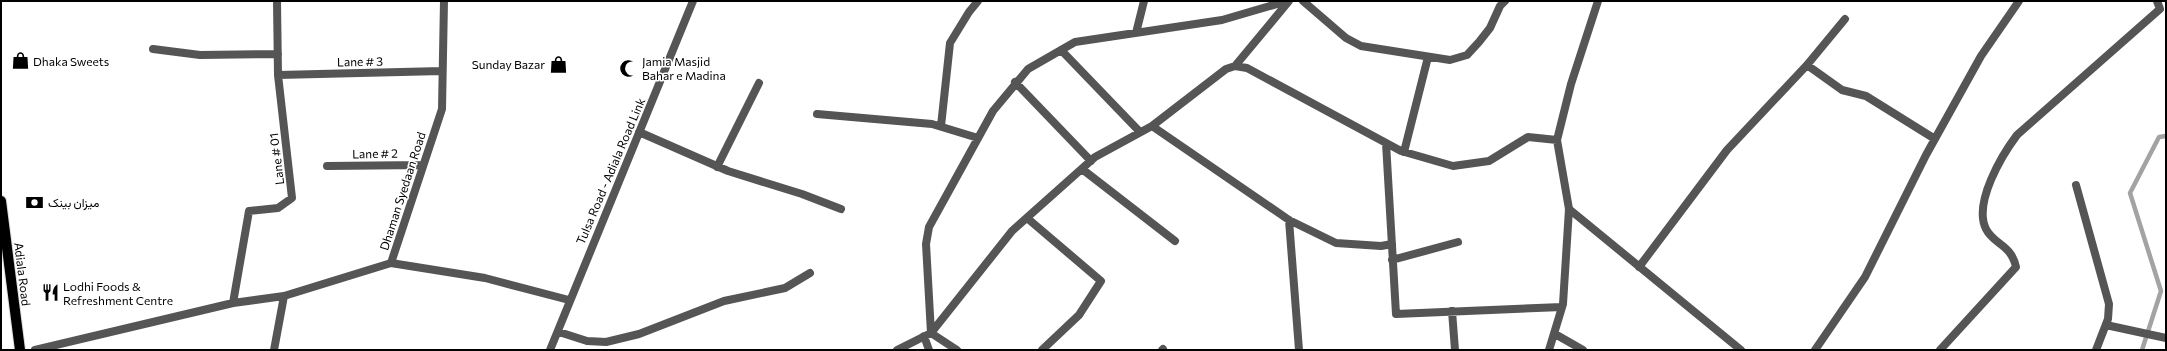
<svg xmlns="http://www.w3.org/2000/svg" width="2167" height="351" font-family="Commissioner,Vazirmatn,sans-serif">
<rect width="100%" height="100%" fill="#fff"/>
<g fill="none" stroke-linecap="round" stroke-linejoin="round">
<path stroke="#a3a3a3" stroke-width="4.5" d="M 2142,350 L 2161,291 L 2130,193 L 2159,137 L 2166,136"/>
<defs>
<path id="primary" d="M 1,201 L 20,350"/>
</defs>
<use href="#primary" stroke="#dbdbdb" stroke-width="12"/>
<path stroke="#555" stroke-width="8" d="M 1303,1 L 1346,38 L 1361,46 L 1450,60 L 1467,55 L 1479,42 L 1490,28 L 1500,6 L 1505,1
M 1136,33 L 1144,1
M 153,49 L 200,55 L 278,54
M 1061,50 L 1140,132
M 1807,65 L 1842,90 L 1866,96 L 1935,139
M 1235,66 L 1289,1
M 278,75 L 442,71
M 1015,82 L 1091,161
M 817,114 L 932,124 L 978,138
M 941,126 L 950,43 L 969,12 L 978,1
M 1152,126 L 1289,220 L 1336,243 L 1381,246 L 1392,244
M 639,132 L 728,171 L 802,194 L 841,209
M 1386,143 L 1396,314 L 1562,307
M 1404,152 L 1428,57
M 327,166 L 423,165
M 717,167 L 759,83
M 1082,169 L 1175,241
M 2076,185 L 2109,304 L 2108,319 L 2096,350
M 1569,209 L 1741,350
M 1027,218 L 1101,281 L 1079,315 L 1042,350
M 1289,220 L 1299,350
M 1392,260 L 1458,242
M 391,263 L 485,278 L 569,300
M 1639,267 L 1727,150 L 1807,65 L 1845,19
M 233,303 L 249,211 L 278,208 L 292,198 L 278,75 L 277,1
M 1452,311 L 1455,350
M 2106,325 L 2166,338
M 559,332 L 587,341 L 606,342 L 639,334 L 724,301 L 785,288 L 810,273
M 931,333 L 1012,231 L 1095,157 L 1152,126 L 1226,69 L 1235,66 L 1247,68 L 1401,151 L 1453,166 L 1489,161 L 1528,137 L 1557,140
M 931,333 L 926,244 L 929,227 L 993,111 L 1028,69 L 1075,42 L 1222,20 L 1287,1
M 1555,334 L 1583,350
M 924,336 L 929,350
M 35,350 L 233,303 L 284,296 L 391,263 L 442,109 L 444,1
M 274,350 L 284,296
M 550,350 L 693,1
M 897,350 L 931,333 L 957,350
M 1162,350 L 1163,349
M 1549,350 L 1563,304 L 1569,209 L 1557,140 L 1571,84 L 1598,1
M 1815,350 L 1865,277 L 1926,155 L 1981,56 L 2019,1
M 1940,350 L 2016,267 C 2011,244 1994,245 1986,229 C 1973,203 2002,155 2017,135 L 2160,9 L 2157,1"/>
<use href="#primary" stroke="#000" stroke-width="10"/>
</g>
<defs>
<symbol id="shop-bare" viewBox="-9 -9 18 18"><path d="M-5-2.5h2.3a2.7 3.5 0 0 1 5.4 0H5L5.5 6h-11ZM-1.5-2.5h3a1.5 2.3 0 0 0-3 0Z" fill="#000" stroke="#fff" stroke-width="2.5" paint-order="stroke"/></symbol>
<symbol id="mosque-bare" viewBox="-9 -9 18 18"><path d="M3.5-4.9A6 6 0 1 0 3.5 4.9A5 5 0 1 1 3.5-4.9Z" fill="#000" stroke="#fff" stroke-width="2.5" paint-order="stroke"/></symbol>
<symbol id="bank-bare" viewBox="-9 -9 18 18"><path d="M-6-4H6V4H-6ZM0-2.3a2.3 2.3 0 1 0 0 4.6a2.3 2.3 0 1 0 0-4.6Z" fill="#000" stroke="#fff" stroke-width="2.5" paint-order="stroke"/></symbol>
<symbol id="restaurant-bare" viewBox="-9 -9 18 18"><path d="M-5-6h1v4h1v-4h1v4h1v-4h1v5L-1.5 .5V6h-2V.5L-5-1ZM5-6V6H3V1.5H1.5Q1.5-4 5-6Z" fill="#000" stroke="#fff" stroke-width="2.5" paint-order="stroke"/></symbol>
</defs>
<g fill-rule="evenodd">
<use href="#shop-bare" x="8" y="48" width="25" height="25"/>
<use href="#shop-bare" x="546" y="52" width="25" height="25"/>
<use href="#mosque-bare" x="616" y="56" width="25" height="25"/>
<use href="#bank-bare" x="22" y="190" width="25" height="25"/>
<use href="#restaurant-bare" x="38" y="280" width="25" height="25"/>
</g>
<g text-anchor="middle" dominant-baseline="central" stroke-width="3" stroke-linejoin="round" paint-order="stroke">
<g font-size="12" fill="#000" stroke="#fff" text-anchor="start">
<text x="33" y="61">Dhaka Sweets</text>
<text x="642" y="61">Jamia Masjid<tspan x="642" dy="14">Bahar e Madina</tspan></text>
<text x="545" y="64" text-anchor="end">Sunday Bazar</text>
<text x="48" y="202">میزان بینک</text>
<text x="63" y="286">Lodhi Foods &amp;<tspan x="63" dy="14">Refreshment Centre</tspan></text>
</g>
<g font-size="12" fill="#000" stroke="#fff">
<text transform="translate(360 61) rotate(-1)">Lane # 3</text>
<text transform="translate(375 153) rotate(-1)">Lane # 2</text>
<text transform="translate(276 159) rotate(-97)">Lane # 01</text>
<text transform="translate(610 171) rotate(-67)">Tulsa Road - Adiala Road Link</text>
<text transform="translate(402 191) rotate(-72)">Dhaman Syedaan Road</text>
<text transform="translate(23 274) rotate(83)">Adiala Road</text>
</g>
</g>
<rect width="2167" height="351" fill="none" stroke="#000000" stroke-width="4"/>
</svg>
